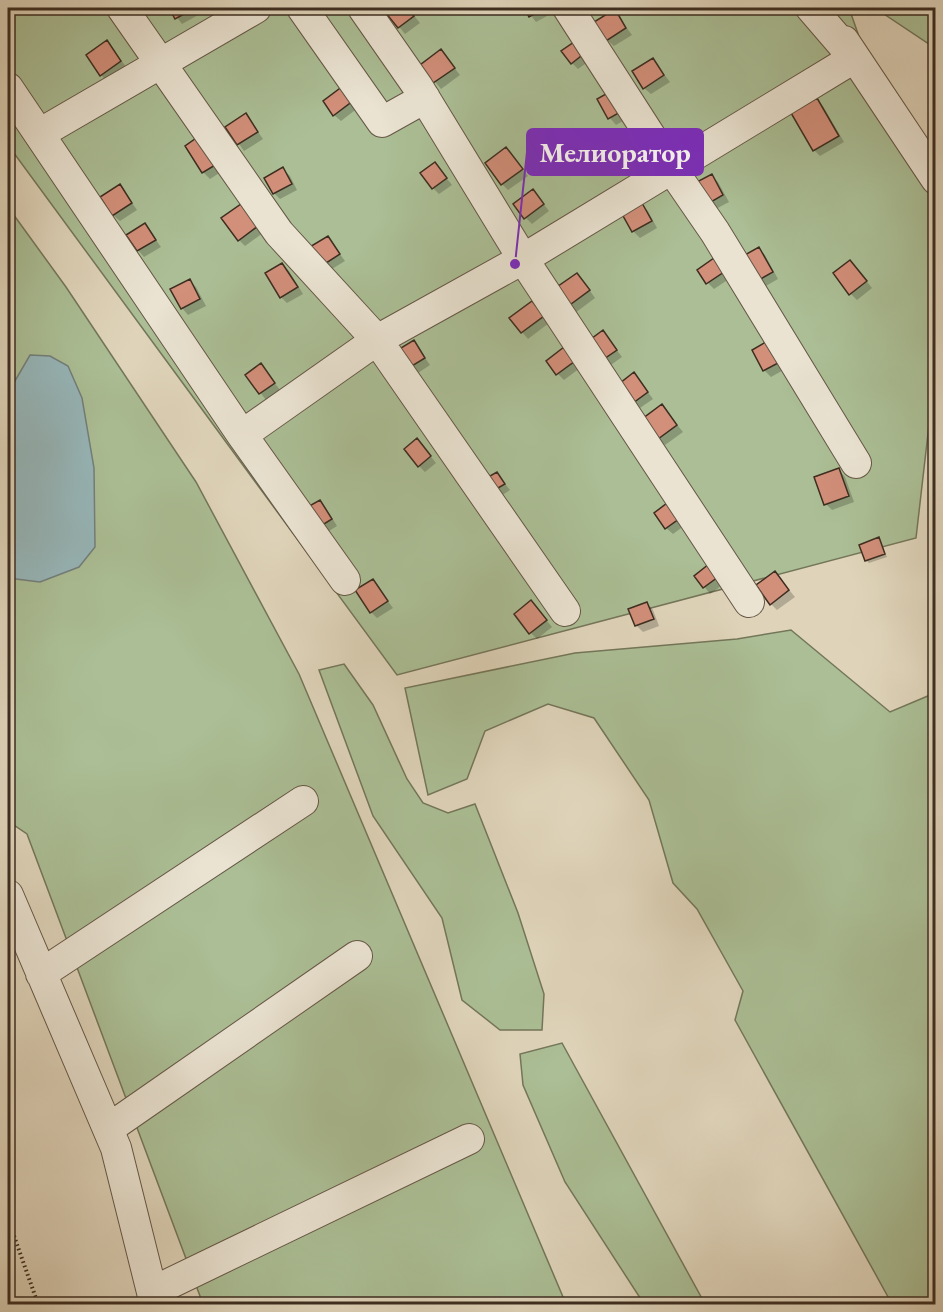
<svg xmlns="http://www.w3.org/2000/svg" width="943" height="1312" font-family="'EB Garamond',serif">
<rect width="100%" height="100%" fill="#dfd4ba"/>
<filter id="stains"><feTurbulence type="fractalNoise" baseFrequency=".00333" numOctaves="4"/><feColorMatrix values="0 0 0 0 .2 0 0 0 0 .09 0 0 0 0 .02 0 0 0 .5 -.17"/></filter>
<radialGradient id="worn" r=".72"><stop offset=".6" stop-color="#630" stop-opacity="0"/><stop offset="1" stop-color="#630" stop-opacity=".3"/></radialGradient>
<path fill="#abbe95" stroke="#74765a" stroke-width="1.5" d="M 8,8 L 849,8 L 863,48 L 935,164 L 936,364 L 916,538 L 397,675 L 8,145 Z
M 875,8 L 935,8 L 935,48 Z
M 8,207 L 66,287 L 196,482 L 299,674 L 566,1304 L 203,1304 L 27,834 L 8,821 Z
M 791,630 L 890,712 L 935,693 L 935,1304 L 892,1304 L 735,1020 L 743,991 L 697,909 L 673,883 L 649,800 L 594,718 L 548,704 L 485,731 L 467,779 L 428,795 L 405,688 L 575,653 L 737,639 Z
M 344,664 L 373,705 L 407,779 L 423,803 L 448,813 L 475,804 L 518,913 L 544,994 L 542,1030 L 500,1030 L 462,1000 L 442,918 L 373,816 L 319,670 Z
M 562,1043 L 705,1304 L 644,1304 L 565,1182 L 523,1085 L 520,1054 Z"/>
<path fill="#96b6b9" stroke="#727f7c" stroke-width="1.5" d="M 30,355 L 50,356 L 68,366 L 82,398 L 94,468 L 95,547 L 79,567 L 40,582 L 8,578 L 8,500 L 10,471 L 12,386 Z"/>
<path fill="#0003" d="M 170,8 L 196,8 L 200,14 L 182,24 Z
M 393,8 L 408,8 L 420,23 L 405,34 L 387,12 Z
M 525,8 L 559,8 L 560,9 L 536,22 Z
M 614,11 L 632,35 L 614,46 L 607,40 Z
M 107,42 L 127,68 L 107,81 L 101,75 Z
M 577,42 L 592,59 L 578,69 L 572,63 Z
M 441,51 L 460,75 L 441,89 L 422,66 Z
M 653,60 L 670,82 L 651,94 L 644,88 Z
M 354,92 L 363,104 L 341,121 L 334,115 Z
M 599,100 L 630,117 L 616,125 L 610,118 Z
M 817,100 L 823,106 L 844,142 L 820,156 L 814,150 Z
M 246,115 L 263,139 L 244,151 L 227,127 Z
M 187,147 L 227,168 L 210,179 L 203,172 Z
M 506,149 L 528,176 L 508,190 L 502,184 Z
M 435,164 L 452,185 L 439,194 L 433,188 Z
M 283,169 L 290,176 L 297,190 L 280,199 L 274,193 Z
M 712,176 L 718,182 L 729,202 L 712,211 Z
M 120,186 L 137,210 L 120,221 L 113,215 Z
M 539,198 L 549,211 L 532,224 L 526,218 Z
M 642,205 L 648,211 L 657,228 L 640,238 L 633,231 Z
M 241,206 L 263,233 L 245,246 L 239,240 Z
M 145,225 L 161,247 L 144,257 L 138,250 Z
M 328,238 L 345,261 L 327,272 L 321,266 Z
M 759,249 L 765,255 L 778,279 L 757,291 Z
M 714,260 L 729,279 L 714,289 L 708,283 Z
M 282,264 L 289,271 L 303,294 L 287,303 L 281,297 Z
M 856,268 L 872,288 L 857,300 L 851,294 Z
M 190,281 L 196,287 L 206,306 L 188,315 L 182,308 Z
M 583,281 L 595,298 L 575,313 L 556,290 Z
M 532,303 L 549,323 L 528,339 L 522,332 Z
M 603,332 L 622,357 L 608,367 L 589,343 Z
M 414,342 L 430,365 L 415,375 L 408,368 Z
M 564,349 L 580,368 L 564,380 L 558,374 Z
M 754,350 L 787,368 L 771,377 L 764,370 Z
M 261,365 L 280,390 L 266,400 L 247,375 Z
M 634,374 L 653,399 L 640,408 L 634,402 Z
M 662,406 L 683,432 L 665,445 L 659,439 Z
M 423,447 L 436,463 L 425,472 L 419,466 Z
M 839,470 L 845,477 L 854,502 L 832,510 L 826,504 Z
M 497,474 L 510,490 L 498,498 Z
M 320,501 L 326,508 L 337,526 L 324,534 Z
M 671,502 L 688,523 L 673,534 L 666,528 Z
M 879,539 L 887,557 L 869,563 L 866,560 Z
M 715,573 L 724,584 L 710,594 L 696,576 Z
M 775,573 L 795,597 L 777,610 L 771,604 Z
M 373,581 L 393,608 L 377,618 L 371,612 Z
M 647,603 L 653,610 L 659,626 L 643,632 L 636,625 Z
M 537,609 L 552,627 L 537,639 L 531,633 Z"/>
<path fill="#d28f7a" stroke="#3d2d20" stroke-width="1.5" d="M 169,8 L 195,8 L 175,19 Z
M 391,8 L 408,8 L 414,16 L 398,28 L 385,12 Z
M 524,8 L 545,8 L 529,17 Z
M 615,9 L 626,28 L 606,41 L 594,22 Z
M 107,40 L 121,61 L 100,76 L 86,55 Z
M 577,40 L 586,52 L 571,64 L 561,51 Z
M 441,49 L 455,68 L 433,83 L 420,65 Z
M 653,58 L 664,75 L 643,89 L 632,71 Z
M 347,83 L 358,97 L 333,116 L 323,101 Z
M 613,90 L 624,110 L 608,119 L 597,99 Z
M 817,98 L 839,136 L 813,151 L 791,113 Z
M 246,113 L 258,132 L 237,145 L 225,127 Z
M 202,134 L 222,161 L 202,173 L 185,146 Z
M 506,147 L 523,169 L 501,185 L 485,163 Z
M 435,162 L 447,178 L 432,189 L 420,173 Z
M 283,167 L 292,184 L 273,194 L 264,178 Z
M 712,174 L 723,195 L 704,206 L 693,184 Z
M 120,184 L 132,203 L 112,216 L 100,197 Z
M 533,189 L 544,204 L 524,219 L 513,204 Z
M 642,203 L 652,221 L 632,232 L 622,214 Z
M 241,204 L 258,226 L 238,241 L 221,218 Z
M 145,223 L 156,240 L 137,251 L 126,235 Z
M 328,236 L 340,254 L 320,267 L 308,248 Z
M 759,247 L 773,272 L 750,285 L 736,260 Z
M 714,258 L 724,272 L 706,284 L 697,270 Z
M 850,260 L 867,281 L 849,295 L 833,273 Z
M 282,263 L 298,287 L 280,298 L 265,273 Z
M 577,273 L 590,290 L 567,307 L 554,289 Z
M 190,279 L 200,299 L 181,309 L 170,289 Z
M 532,301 L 544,316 L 521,333 L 509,318 Z
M 603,330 L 617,350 L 601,361 L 587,342 Z
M 771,339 L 782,361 L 763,371 L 752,350 Z
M 414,340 L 425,358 L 407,369 L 396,351 Z
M 564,347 L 575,361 L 556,375 L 546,361 Z
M 261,363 L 275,383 L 259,394 L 245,375 Z
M 634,372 L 648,392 L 633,403 L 619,384 Z
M 662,404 L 677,425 L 658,439 L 642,419 Z
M 417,438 L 431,456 L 418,467 L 404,449 Z
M 839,468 L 849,496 L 824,505 L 814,477 Z
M 497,472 L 505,484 L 491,492 L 483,480 Z
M 320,500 L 332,519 L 316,529 L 304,509 Z
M 671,500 L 683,516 L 665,529 L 654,513 Z
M 879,537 L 885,554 L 865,561 L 859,545 Z
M 709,564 L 718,577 L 703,588 L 694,576 Z
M 775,571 L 789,590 L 770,605 L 756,585 Z
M 373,579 L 388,601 L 370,613 L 355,590 Z
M 531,600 L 547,620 L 529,634 L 514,614 Z
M 647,602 L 654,619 L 635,626 L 628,609 Z"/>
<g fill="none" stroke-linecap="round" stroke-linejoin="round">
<defs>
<path id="minor" d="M 122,8 L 279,233 L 377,340 L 565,611
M 302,8 L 382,122 L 425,98
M 363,8 L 418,87 L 523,259 L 749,602
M 568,8 L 671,168 L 715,232 L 856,463
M 844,41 L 936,179
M 8,88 L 242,435 L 345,580
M 39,134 L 256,8
M 242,435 L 377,340 L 523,259 L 854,58 L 811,8
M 8,895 L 116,1148 L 155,1304
M 41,974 L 303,801
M 108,1129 L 357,956
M 152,1292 L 469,1139"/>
</defs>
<use href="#minor" stroke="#665746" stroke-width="32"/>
<path stroke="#3d2d20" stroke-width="4" stroke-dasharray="1.5 3" stroke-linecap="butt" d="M 8,1219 L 38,1304"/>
<use href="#minor" stroke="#eae3d2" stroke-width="30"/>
</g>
<path fill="none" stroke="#7b2cbf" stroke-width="2" d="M515 264L527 152"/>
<circle fill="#7b2cbf" stroke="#eae3d2" stroke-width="2" cx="515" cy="264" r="6"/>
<rect fill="#7b2cbf" stroke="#7b2cbf" stroke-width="2" x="527" y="129" width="176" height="46" rx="6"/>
<g font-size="28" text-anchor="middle" font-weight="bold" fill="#fff">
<text x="615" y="162">Мелиоратор</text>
</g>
<rect width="943" height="1312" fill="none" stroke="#dfd4ba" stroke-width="30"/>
<rect x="9" y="9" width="925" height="1294" fill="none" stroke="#3d2d20" stroke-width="3"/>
<rect x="15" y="15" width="913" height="1282" fill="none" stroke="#3d2d20" stroke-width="1.5"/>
<rect width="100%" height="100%" filter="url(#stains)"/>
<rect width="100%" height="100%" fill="url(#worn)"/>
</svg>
